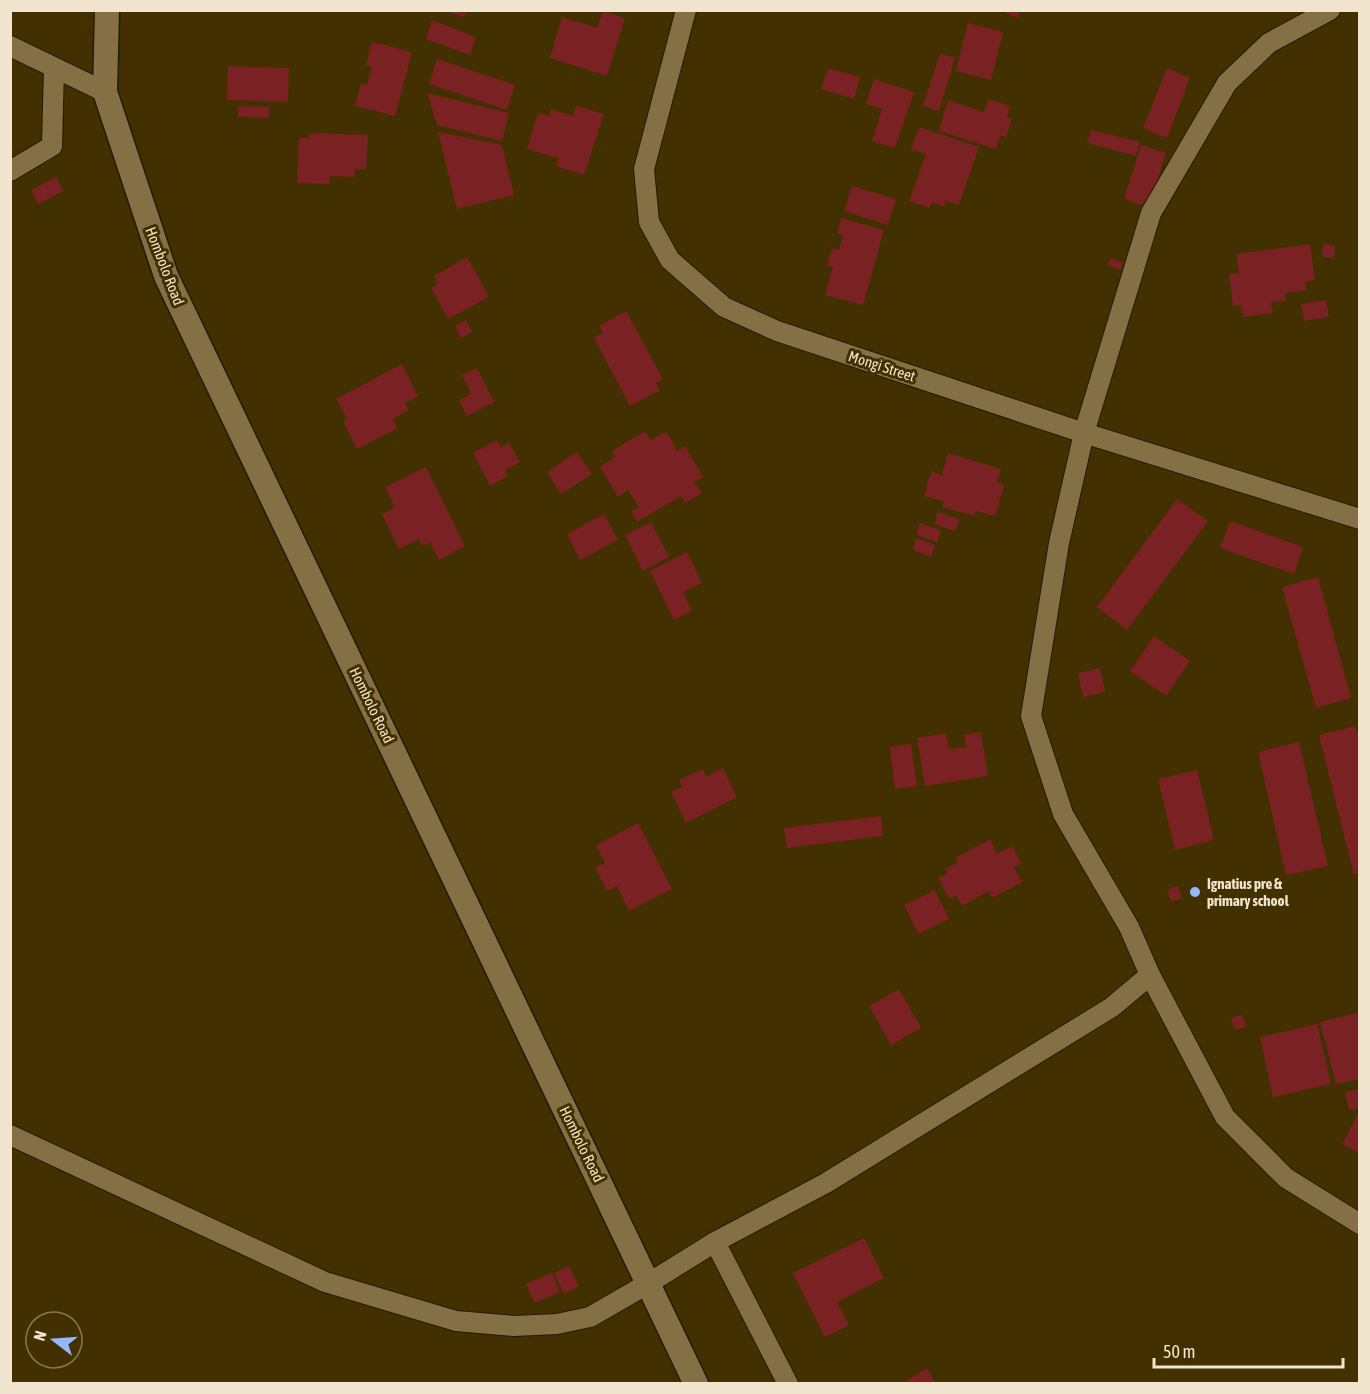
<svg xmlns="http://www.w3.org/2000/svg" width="1370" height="1394" font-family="'Asap Condensed',sans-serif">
<rect width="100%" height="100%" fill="#433001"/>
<path fill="#7a2123" d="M 444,10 L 467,10 L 464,17 Z
M 999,10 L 1020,10 L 1017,18 Z
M 603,11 L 625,18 L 607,76 L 550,58 L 562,17 L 597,28 Z
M 432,20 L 476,37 L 470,55 L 426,39 Z
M 968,23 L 1003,32 L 991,80 L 956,71 Z
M 372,42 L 412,52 L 395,116 L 355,106 L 361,83 L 367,85 L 372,67 L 366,65 Z
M 940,53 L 955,58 L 939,111 L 923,106 Z
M 437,59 L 515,85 L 507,110 L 429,84 Z
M 228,66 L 289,68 L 288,102 L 227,100 Z
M 828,68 L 860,77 L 854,99 L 821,89 Z
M 1167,68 L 1190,78 L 1167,138 L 1143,128 Z
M 874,79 L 914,92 L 895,148 L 872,141 L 882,109 L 866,104 Z
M 427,93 L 509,113 L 502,141 L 437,125 Z
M 988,99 L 1010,106 L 1007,117 L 1012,119 L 1006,138 L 1000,135 L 996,149 L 939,131 L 948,100 L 984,112 Z
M 238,106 L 269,107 L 269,118 L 238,117 Z
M 576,106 L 604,114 L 584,175 L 556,166 L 558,158 L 527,149 L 538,113 L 549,116 L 551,109 L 573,116 Z
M 919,127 L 979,147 L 959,205 L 945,201 L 945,207 L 932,202 L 929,208 L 909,201 L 926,154 L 911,149 Z
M 1091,130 L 1140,142 L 1136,156 L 1087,143 Z
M 438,132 L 502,145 L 514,195 L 457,209 Z
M 310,133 L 368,135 L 366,169 L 355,169 L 355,177 L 330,176 L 329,184 L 297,183 L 299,138 L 309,138 Z
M 1141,145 L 1166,153 L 1149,207 L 1124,199 Z
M 56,177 L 63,191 L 38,204 L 31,190 Z
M 852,186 L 896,199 L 888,225 L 844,211 Z
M 841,218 L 884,230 L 863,305 L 825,295 L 833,267 L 827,266 L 832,248 L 839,250 L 843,235 L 837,233 Z
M 1310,244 L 1315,280 L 1305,282 L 1307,290 L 1285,293 L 1286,301 L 1271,302 L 1273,313 L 1243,317 L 1241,305 L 1233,306 L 1229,274 L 1239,273 L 1236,254 Z
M 1323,244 L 1335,245 L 1334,258 L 1322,257 Z
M 467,257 L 489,297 L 448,319 L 431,288 L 438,284 L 434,276 Z
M 1111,258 L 1123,263 L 1120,270 L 1108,265 Z
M 1326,300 L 1329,317 L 1304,321 L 1301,304 Z
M 626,311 L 663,379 L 656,383 L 660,390 L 630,406 L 594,338 L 603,333 L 599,326 Z
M 466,320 L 472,332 L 461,338 L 455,326 Z
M 402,364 L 418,396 L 405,403 L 409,410 L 393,419 L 398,428 L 357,449 L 343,421 L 347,419 L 336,399 Z
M 477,368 L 494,402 L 467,416 L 459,400 L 471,394 L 462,375 Z
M 645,431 L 651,440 L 666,431 L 677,451 L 685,446 L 703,477 L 694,482 L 702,493 L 685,503 L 681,496 L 637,522 L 631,511 L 639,507 L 628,490 L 618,497 L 600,467 L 615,457 L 612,451 Z
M 497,440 L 501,447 L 509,443 L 520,462 L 505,470 L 508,476 L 490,486 L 473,453 Z
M 577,452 L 592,474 L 561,494 L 547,472 Z
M 948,453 L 1001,469 L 997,482 L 1004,485 L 995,516 L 975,511 L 974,516 L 942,507 L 944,501 L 924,496 L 931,471 L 942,475 Z
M 426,467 L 465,546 L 439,560 L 430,542 L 422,546 L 419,539 L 399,549 L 382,514 L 395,507 L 385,487 Z
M 1177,499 L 1208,521 L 1127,630 L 1097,607 Z
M 938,512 L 959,519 L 955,531 L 934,524 Z
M 604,514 L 618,540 L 580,560 L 567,534 Z
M 1230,521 L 1303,547 L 1294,574 L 1220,548 Z
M 651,522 L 669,557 L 643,571 L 625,535 Z
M 920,523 L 941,530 L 937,542 L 916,535 Z
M 916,538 L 935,545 L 931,557 L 913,550 Z
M 687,552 L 702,583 L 683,592 L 692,611 L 674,620 L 650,571 Z
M 1318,577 L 1351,698 L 1316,708 L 1282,587 Z
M 1154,636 L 1190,661 L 1166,696 L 1130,671 Z
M 1100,668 L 1105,692 L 1083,697 L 1078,673 Z
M 1355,726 L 1360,743 L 1360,873 L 1354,875 L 1319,735 Z
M 981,732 L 988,776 L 925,786 L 917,738 L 946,733 L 949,749 L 966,747 L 964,735 Z
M 1299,742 L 1328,866 L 1286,875 L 1258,752 Z
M 911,744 L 917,786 L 895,789 L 890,747 Z
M 723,768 L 737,797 L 686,823 L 671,792 L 682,787 L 679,780 L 703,769 L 706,777 Z
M 1197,770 L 1214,840 L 1175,850 L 1158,779 Z
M 881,816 L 883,836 L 787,848 L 784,828 Z
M 638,823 L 672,889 L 629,911 L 617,886 L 607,891 L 595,867 L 605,863 L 596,845 Z
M 990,839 L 997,854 L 1012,846 L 1021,863 L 1014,867 L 1022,882 L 992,898 L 989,891 L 962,906 L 956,895 L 949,899 L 938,878 L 948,873 L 945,869 L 957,863 L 955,858 Z
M 1178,886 L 1182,898 L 1171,902 L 1167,890 Z
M 935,890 L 949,919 L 918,934 L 904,905 Z
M 899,989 L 921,1028 L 891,1045 L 869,1006 Z
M 1360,1012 L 1360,1079 L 1336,1084 L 1320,1022 Z
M 1242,1015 L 1246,1027 L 1235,1030 L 1231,1018 Z
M 1317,1024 L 1331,1084 L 1273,1097 L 1260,1037 Z
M 1360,1089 L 1360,1108 L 1349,1110 L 1345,1092 Z
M 1360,1110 L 1360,1153 L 1342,1144 Z
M 864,1238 L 884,1278 L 837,1302 L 849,1325 L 825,1337 L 793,1273 Z
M 569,1266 L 579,1286 L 564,1294 L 554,1273 Z
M 552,1273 L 560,1292 L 534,1303 L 526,1284 Z
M 927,1368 L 936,1384 L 901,1384 Z"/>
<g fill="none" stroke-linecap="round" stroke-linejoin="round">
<defs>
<path id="minor" d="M 686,10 L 644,169 L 649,222 L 670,260 L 724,307 L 777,331 L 1084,433 L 1360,519
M 1330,10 L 1269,43 L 1227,83 L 1151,213 L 1084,433 L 1059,543 L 1031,716 L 1063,814 L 1129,927 L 1150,975 L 1225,1117 L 1286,1178 L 1360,1224
M 10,46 L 105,92
M 10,171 L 52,146 L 54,68
M 10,1135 L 325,1282 L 456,1321 L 514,1326 L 557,1324 L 590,1317 L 649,1283 L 715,1242 L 826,1183 L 1112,1007 L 1150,975
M 715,1242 L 788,1384"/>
<path id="tertiary" d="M 107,10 L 105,92 L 166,276 L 696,1384"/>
</defs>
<use href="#minor" stroke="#241a04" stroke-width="22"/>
<use href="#tertiary" stroke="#241a04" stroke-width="27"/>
<use href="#minor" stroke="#856f44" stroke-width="20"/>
<use href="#tertiary" stroke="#856f44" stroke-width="24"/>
</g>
<circle fill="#94b7fd" stroke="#433001" stroke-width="2" cx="1195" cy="892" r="6"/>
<g text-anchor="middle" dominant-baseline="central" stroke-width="6" stroke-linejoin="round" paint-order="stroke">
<g font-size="15" fill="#f1e5cf" stroke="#433001">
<text transform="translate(165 266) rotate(69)">Hombolo Road</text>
<text transform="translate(882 366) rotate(18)">Mongi Street</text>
<text transform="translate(372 705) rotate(64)">Hombolo Road</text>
<text transform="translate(582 1144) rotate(64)">Hombolo Road</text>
</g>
<g font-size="15" font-weight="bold" fill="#f1e5cf" stroke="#433001" text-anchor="start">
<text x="1207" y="883">Ignatius pre &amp;<tspan x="1207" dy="17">primary school</tspan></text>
</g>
</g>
<rect width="1370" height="1394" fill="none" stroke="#f1e5cf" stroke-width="24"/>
<g transform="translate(54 1340) rotate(287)"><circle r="28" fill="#433001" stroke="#897853" stroke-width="1.5"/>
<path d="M0-4.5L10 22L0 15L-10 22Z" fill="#94b7fd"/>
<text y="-9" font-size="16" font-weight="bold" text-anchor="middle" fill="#f1e5cf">N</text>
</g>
<path d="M1154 1358v9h189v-9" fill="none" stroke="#f1e5cf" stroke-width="3"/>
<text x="1163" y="1358" font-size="18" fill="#f1e5cf" stroke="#433001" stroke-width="4.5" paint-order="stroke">50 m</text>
</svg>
